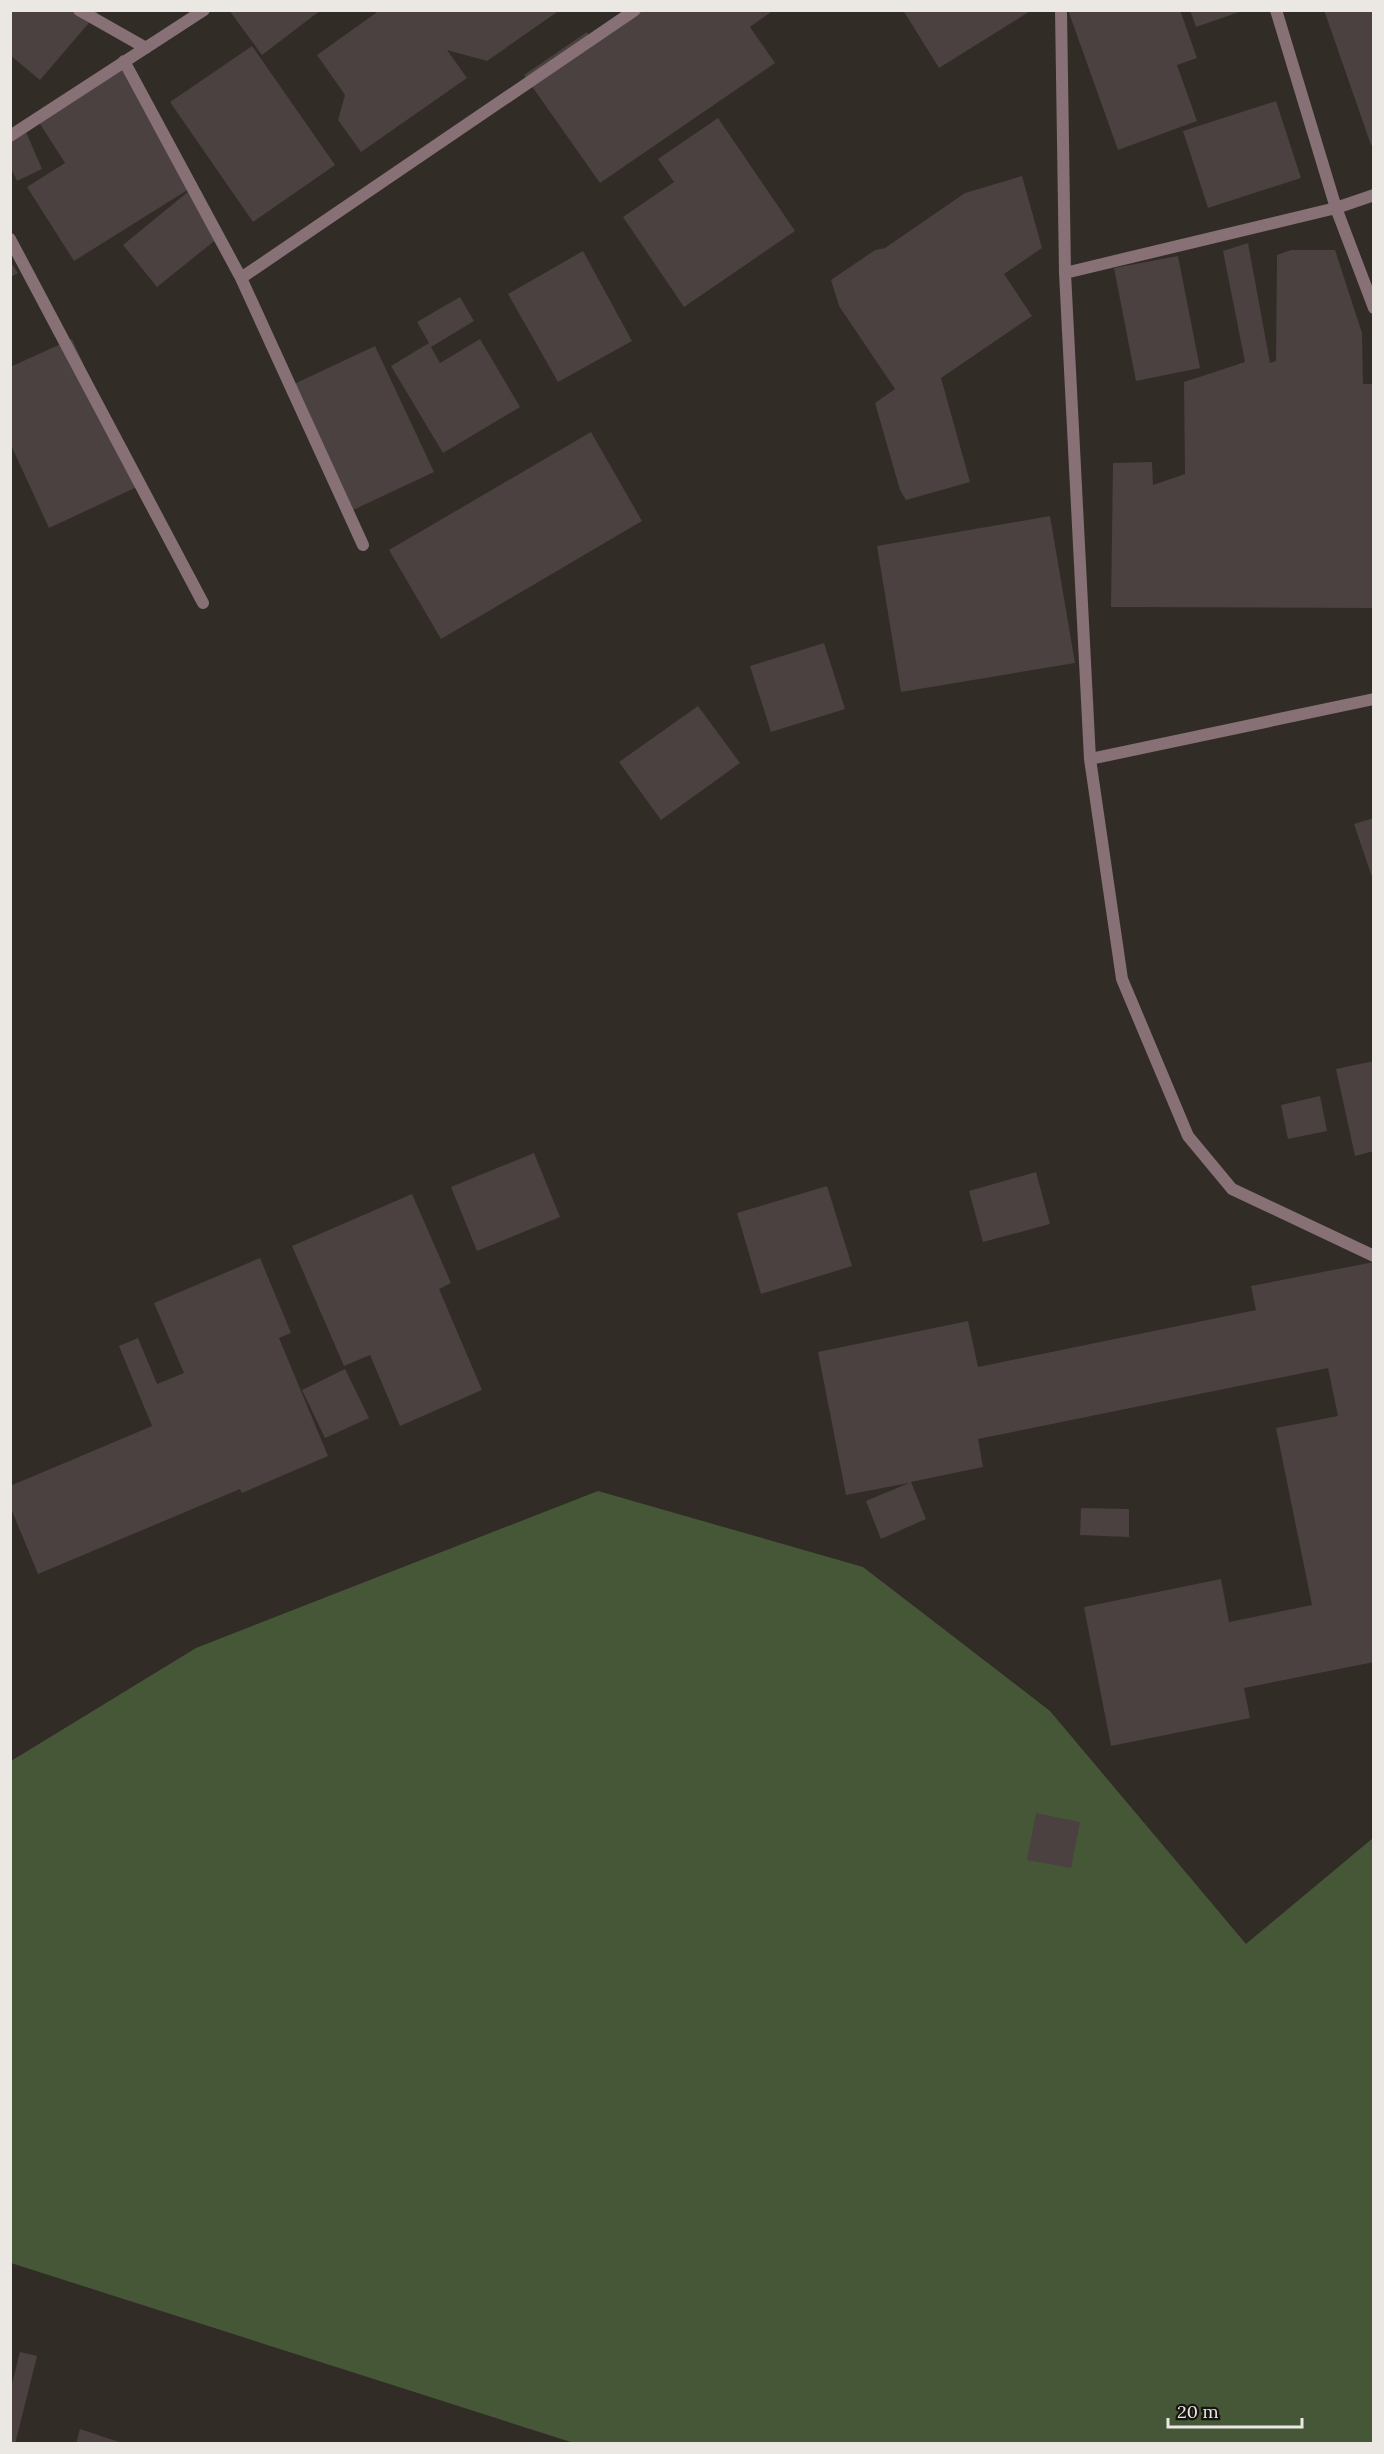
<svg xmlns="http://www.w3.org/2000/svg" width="1384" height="2454" font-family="Lora,serif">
<rect width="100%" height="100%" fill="#312c26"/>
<path fill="#465738" d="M 598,1491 L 863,1567 L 1050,1711 L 1246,1944 L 1373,1838 L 1373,2443 L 574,2443 L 11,2263 L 11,1761 L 196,1648 Z"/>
<path fill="#4a4140" d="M 10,10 L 100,10 L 40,80 L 10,55 Z
M 229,10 L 321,10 L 262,55 Z
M 380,10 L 560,10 L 487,61 L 447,50 L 467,78 L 361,152 L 338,120 L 345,95 L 317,55 Z
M 637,10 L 774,10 L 750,27 L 775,63 L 600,183 L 524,75 L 587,32 L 593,41 Z
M 903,10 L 1032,10 L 939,68 Z
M 1068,10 L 1180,10 L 1197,58 L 1177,65 L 1197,121 L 1118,150 Z
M 1190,10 L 1242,10 L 1242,11 L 1196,27 Z
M 1324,10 L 1374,10 L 1374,144 L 1371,145 Z
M 252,46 L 335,165 L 253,222 L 170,102 Z
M 120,62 L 197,184 L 74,261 L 27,187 L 65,163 L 35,116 Z
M 1276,101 L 1301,178 L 1208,208 L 1183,131 Z
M 718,118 L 795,231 L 684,307 L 623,217 L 674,182 L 658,159 Z
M 26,132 L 42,169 L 17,181 L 10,166 L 10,139 Z
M 1022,176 L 1042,248 L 1004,274 L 1032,316 L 941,378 L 970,482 L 906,500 L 900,490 L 875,403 L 895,389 L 839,306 L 831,280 L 875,250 L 885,248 L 965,193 Z
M 189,191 L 223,234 L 157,287 L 123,245 Z
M 1248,243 L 1270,363 L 1276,361 L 1277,255 L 1291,250 L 1335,250 L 1362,333 L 1363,384 L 1374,384 L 1374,608 L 1111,607 L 1113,463 L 1152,462 L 1153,485 L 1185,474 L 1184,382 L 1245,362 L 1223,251 Z
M 583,251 L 632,341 L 558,382 L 508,294 Z
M 1178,256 L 1200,368 L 1136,381 L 1114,268 Z
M 10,261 L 18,273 L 10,277 Z
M 460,297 L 474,321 L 431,347 L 440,363 L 480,339 L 520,407 L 443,453 L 391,366 L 429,343 L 417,322 Z
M 72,339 L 139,486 L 49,528 L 10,443 L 10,367 Z
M 375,346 L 434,472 L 351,511 L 292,385 Z
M 591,432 L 642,521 L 441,639 L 389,550 Z
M 1050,516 L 1075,663 L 901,692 L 877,546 Z
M 824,643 L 845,709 L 771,732 L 750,666 Z
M 698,706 L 740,763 L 661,820 L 619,762 Z
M 1374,818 L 1374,880 L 1373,880 L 1354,824 Z
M 1374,1061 L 1374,1151 L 1355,1156 L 1336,1069 Z
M 1320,1096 L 1327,1131 L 1288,1139 L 1281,1105 Z
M 534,1153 L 560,1217 L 477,1251 L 451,1187 Z
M 1036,1172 L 1050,1224 L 983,1242 L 969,1191 Z
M 827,1186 L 852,1266 L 761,1294 L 737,1213 Z
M 412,1194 L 451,1283 L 439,1289 L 482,1390 L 400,1426 L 370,1355 L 344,1366 L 292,1246 Z
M 260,1258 L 291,1333 L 279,1338 L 328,1456 L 242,1493 L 240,1489 L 38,1574 L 10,1506 L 10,1486 L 152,1426 L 119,1346 L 138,1338 L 157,1384 L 184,1373 L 154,1303 Z
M 1374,1262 L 1374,1662 L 1244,1688 L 1250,1718 L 1111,1746 L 1084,1607 L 1221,1579 L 1229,1622 L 1312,1605 L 1276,1428 L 1338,1416 L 1328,1368 L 978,1439 L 983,1467 L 911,1482 L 926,1519 L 881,1539 L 866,1501 L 909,1483 L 846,1495 L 818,1352 L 968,1321 L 978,1367 L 1256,1310 L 1251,1286 Z
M 345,1369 L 369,1418 L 325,1438 L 302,1390 Z
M 1081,1508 L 1129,1509 L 1129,1537 L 1080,1535 Z
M 1036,1813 L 1080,1822 L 1071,1868 L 1027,1860 Z
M 20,2352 L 37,2356 L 15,2444 L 10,2444 L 10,2392 Z
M 80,2429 L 122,2443 L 122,2444 L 76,2444 Z"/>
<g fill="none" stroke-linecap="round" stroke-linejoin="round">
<path stroke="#877076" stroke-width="12" d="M 79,10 L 146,48
M 1061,10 L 1065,273 L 1090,759 L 1122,979 L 1188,1136 L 1232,1189 L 1374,1256
M 1276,10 L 1336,208 L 1374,308
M 124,61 L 241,278 L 363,545
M 10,136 L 204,10
M 10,239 L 203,603
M 1065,273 L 1336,208 L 1374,195
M 241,278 L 635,10
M 1090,759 L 1374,699"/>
</g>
<rect width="1384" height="2454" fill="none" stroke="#ebe8e4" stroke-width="24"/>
<path d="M1168 2418v9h134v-9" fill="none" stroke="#ebe8e4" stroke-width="3"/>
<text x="1177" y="2418" font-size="18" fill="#ebe8e4" stroke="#171512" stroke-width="4.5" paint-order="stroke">20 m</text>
</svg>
